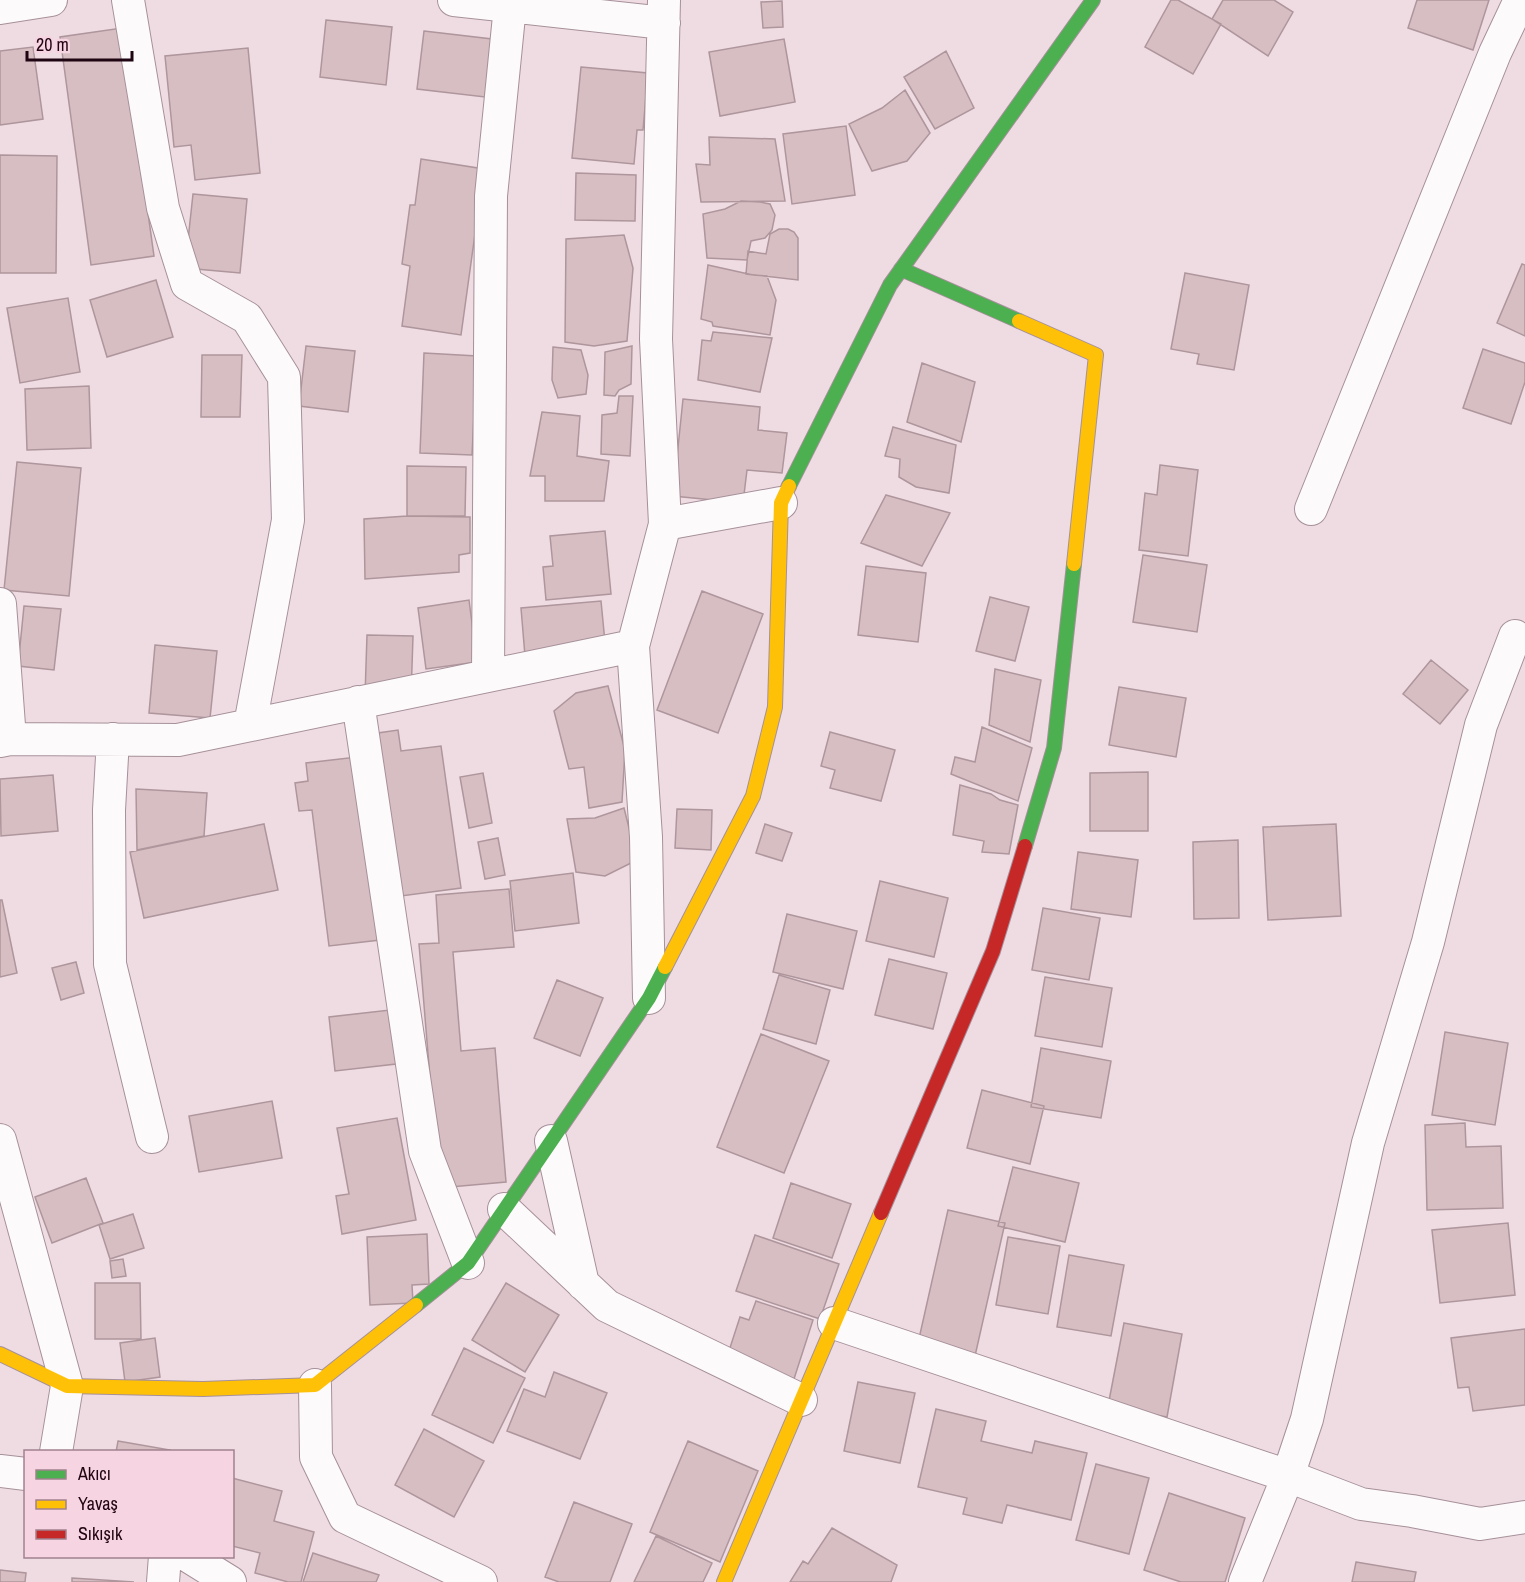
<svg xmlns="http://www.w3.org/2000/svg" width="1525" height="1582" font-family="'Archivo Narrow',sans-serif">
<rect width="100%" height="100%" fill="#efdce3"/>
<path fill="#d7bec3" stroke="#ae969c" stroke-width="1.5" d="M 1171,0 L 1178,0 L 1221,24 L 1193,74 L 1145,47 Z
M 1223,0 L 1274,0 L 1293,12 L 1268,56 L 1212,19 Z
M 1417,0 L 1489,0 L 1473,50 L 1408,28 Z
M 782,1 L 783,27 L 763,28 L 761,2 Z
M 326,20 L 392,27 L 386,85 L 320,77 Z
M 122,28 L 154,256 L 91,265 L 60,37 Z
M 424,31 L 492,39 L 485,97 L 417,89 Z
M 784,39 L 795,102 L 720,116 L 709,52 Z
M 33,47 L 43,119 L 0,125 L 0,51 Z
M 248,48 L 260,173 L 195,180 L 191,145 L 174,147 L 165,56 Z
M 946,51 L 974,108 L 935,129 L 904,77 Z
M 581,67 L 648,73 L 643,130 L 637,130 L 634,164 L 572,158 Z
M 905,90 L 930,133 L 907,161 L 872,171 L 849,124 L 882,108 Z
M 846,126 L 855,195 L 792,204 L 783,134 Z
M 709,137 L 775,139 L 785,201 L 701,202 L 696,164 L 710,165 Z
M 0,155 L 57,156 L 56,273 L 0,273 Z
M 421,159 L 484,169 L 461,335 L 402,326 L 410,266 L 402,264 L 410,205 L 415,205 Z
M 576,173 L 636,175 L 635,221 L 575,220 Z
M 193,194 L 247,199 L 240,273 L 185,268 Z
M 741,201 L 760,202 L 770,204 L 775,215 L 772,230 L 765,238 L 751,241 L 747,260 L 707,258 L 703,214 L 725,209 Z
M 779,229 L 788,229 L 794,232 L 798,238 L 798,280 L 746,274 L 748,251 L 766,254 L 770,234 Z
M 624,235 L 633,268 L 627,341 L 594,346 L 565,342 L 566,239 Z
M 1522,264 L 1525,265 L 1525,336 L 1497,323 Z
M 708,265 L 753,275 L 767,276 L 776,300 L 770,335 L 713,326 L 712,322 L 701,319 Z
M 1185,273 L 1249,285 L 1234,370 L 1197,364 L 1199,354 L 1171,349 Z
M 156,280 L 173,337 L 107,357 L 90,300 Z
M 68,298 L 80,372 L 20,383 L 7,308 Z
M 713,332 L 772,338 L 760,392 L 698,380 L 702,340 L 711,341 Z
M 306,346 L 355,351 L 348,412 L 299,406 Z
M 632,346 L 631,384 L 619,390 L 615,396 L 604,395 L 605,352 Z
M 553,347 L 581,350 L 588,375 L 586,394 L 558,398 L 552,380 Z
M 1483,349 L 1525,363 L 1525,382 L 1511,424 L 1463,408 Z
M 424,353 L 477,356 L 472,455 L 420,453 Z
M 202,355 L 242,355 L 240,417 L 201,417 Z
M 922,363 L 975,382 L 961,442 L 907,422 Z
M 89,386 L 91,448 L 27,450 L 25,389 Z
M 619,396 L 633,396 L 630,456 L 601,454 L 602,415 L 617,413 Z
M 683,399 L 760,407 L 758,430 L 787,433 L 782,473 L 747,470 L 743,503 L 673,496 Z
M 542,412 L 580,416 L 577,456 L 609,461 L 604,501 L 545,501 L 545,476 L 530,476 Z
M 893,427 L 956,445 L 949,493 L 916,487 L 899,477 L 900,459 L 885,456 Z
M 17,462 L 81,468 L 69,596 L 4,590 Z
M 1160,465 L 1198,470 L 1188,556 L 1139,550 L 1145,493 L 1157,495 Z
M 407,466 L 466,467 L 465,516 L 407,516 Z
M 886,495 L 950,513 L 922,566 L 861,543 Z
M 407,516 L 470,517 L 470,553 L 459,555 L 459,572 L 365,579 L 364,519 Z
M 605,531 L 611,594 L 546,600 L 543,567 L 553,566 L 550,536 Z
M 1143,555 L 1207,565 L 1197,632 L 1133,622 Z
M 866,566 L 926,573 L 918,642 L 858,635 Z
M 702,591 L 763,614 L 718,733 L 657,710 Z
M 990,597 L 1029,607 L 1015,661 L 976,651 Z
M 469,600 L 477,662 L 426,669 L 418,608 Z
M 601,601 L 607,663 L 526,668 L 521,608 Z
M 24,606 L 61,609 L 54,670 L 18,666 Z
M 367,635 L 413,636 L 411,697 L 365,696 Z
M 155,645 L 217,651 L 210,718 L 149,713 Z
M 1431,660 L 1468,690 L 1440,724 L 1403,694 Z
M 995,669 L 1041,680 L 1030,742 L 989,725 Z
M 608,686 L 625,750 L 622,802 L 589,808 L 584,767 L 569,769 L 554,711 L 576,693 Z
M 1119,687 L 1186,698 L 1176,757 L 1109,745 Z
M 982,727 L 1032,748 L 1018,801 L 951,774 L 955,757 L 975,762 Z
M 398,730 L 401,751 L 441,746 L 461,888 L 401,896 L 378,733 Z
M 830,732 L 895,750 L 881,801 L 830,788 L 835,770 L 821,766 Z
M 357,757 L 380,940 L 329,946 L 312,810 L 299,811 L 295,783 L 308,781 L 306,763 Z
M 1148,772 L 1148,831 L 1090,831 L 1090,773 Z
M 483,773 L 492,823 L 469,828 L 460,777 Z
M 53,775 L 58,831 L 1,836 L 0,779 Z
M 960,785 L 991,794 L 1000,800 L 1018,805 L 1009,854 L 982,852 L 984,841 L 953,835 Z
M 136,789 L 207,793 L 204,836 L 137,850 Z
M 624,808 L 637,860 L 605,876 L 576,872 L 567,819 L 595,818 Z
M 677,809 L 712,810 L 711,850 L 675,848 Z
M 264,824 L 278,890 L 144,918 L 130,852 Z
M 765,824 L 792,833 L 782,861 L 756,853 Z
M 1336,824 L 1341,916 L 1268,920 L 1263,827 Z
M 498,838 L 505,875 L 485,879 L 478,842 Z
M 1238,840 L 1239,918 L 1194,919 L 1193,842 Z
M 1078,852 L 1138,860 L 1131,917 L 1071,909 Z
M 573,873 L 579,923 L 515,931 L 510,881 Z
M 880,881 L 948,898 L 934,957 L 866,941 Z
M 509,889 L 514,947 L 453,952 L 461,1051 L 495,1048 L 506,1182 L 439,1188 L 419,944 L 439,943 L 436,895 Z
M 0,900 L 2,900 L 17,973 L 0,977 Z
M 1043,908 L 1100,918 L 1089,980 L 1032,970 Z
M 787,914 L 857,931 L 843,989 L 773,972 Z
M 889,959 L 947,973 L 933,1029 L 875,1015 Z
M 76,962 L 84,993 L 61,1000 L 52,968 Z
M 779,975 L 830,990 L 816,1044 L 763,1029 Z
M 1045,977 L 1112,988 L 1102,1047 L 1035,1036 Z
M 557,980 L 603,998 L 580,1056 L 534,1038 Z
M 390,1010 L 396,1064 L 335,1071 L 329,1017 Z
M 1445,1032 L 1508,1043 L 1495,1125 L 1432,1115 Z
M 761,1034 L 829,1061 L 784,1173 L 717,1147 Z
M 1041,1048 L 1111,1061 L 1101,1118 L 1031,1107 Z
M 982,1090 L 1044,1106 L 1030,1164 L 967,1148 Z
M 272,1101 L 282,1158 L 199,1172 L 189,1116 Z
M 397,1118 L 416,1220 L 342,1234 L 336,1196 L 349,1194 L 337,1128 Z
M 1465,1123 L 1466,1147 L 1501,1146 L 1503,1208 L 1427,1210 L 1425,1125 Z
M 1013,1167 L 1079,1183 L 1065,1242 L 998,1226 Z
M 86,1178 L 103,1223 L 52,1243 L 35,1197 Z
M 791,1183 L 851,1204 L 832,1258 L 773,1238 Z
M 948,1210 L 1005,1223 L 975,1356 L 918,1343 Z
M 133,1214 L 144,1248 L 110,1259 L 99,1225 Z
M 1508,1223 L 1515,1295 L 1440,1303 L 1432,1230 Z
M 427,1234 L 429,1284 L 412,1285 L 413,1303 L 370,1305 L 367,1237 Z
M 755,1235 L 839,1264 L 820,1319 L 736,1291 Z
M 1008,1237 L 1060,1246 L 1048,1314 L 996,1305 Z
M 1069,1255 L 1124,1265 L 1111,1336 L 1057,1327 Z
M 123,1259 L 126,1276 L 112,1278 L 110,1261 Z
M 95,1283 L 140,1283 L 141,1339 L 95,1339 Z
M 506,1283 L 559,1315 L 525,1372 L 472,1340 Z
M 756,1301 L 813,1320 L 793,1382 L 726,1360 L 740,1317 L 749,1320 Z
M 1124,1323 L 1182,1334 L 1167,1417 L 1108,1406 Z
M 1525,1329 L 1525,1405 L 1473,1411 L 1469,1387 L 1458,1388 L 1451,1338 Z
M 155,1338 L 160,1377 L 125,1382 L 120,1343 Z
M 464,1348 L 525,1378 L 493,1443 L 432,1415 Z
M 554,1372 L 607,1393 L 580,1459 L 507,1431 L 524,1389 L 545,1397 Z
M 858,1382 L 915,1393 L 900,1463 L 844,1451 Z
M 936,1409 L 986,1421 L 981,1441 L 1032,1453 L 1035,1441 L 1087,1453 L 1071,1520 L 1007,1505 L 1002,1523 L 963,1514 L 967,1498 L 918,1487 Z
M 424,1429 L 484,1461 L 454,1517 L 395,1485 Z
M 118,1441 L 170,1450 L 169,1452 L 116,1452 Z
M 688,1441 L 758,1471 L 720,1562 L 650,1532 Z
M 1096,1464 L 1149,1478 L 1129,1554 L 1076,1540 Z
M 232,1478 L 282,1491 L 274,1521 L 314,1532 L 301,1582 L 288,1582 L 255,1573 L 260,1553 L 232,1546 Z
M 1169,1493 L 1245,1518 L 1225,1582 L 1181,1582 L 1144,1570 Z
M 574,1502 L 632,1524 L 610,1582 L 559,1582 L 545,1577 Z
M 832,1528 L 897,1565 L 891,1582 L 790,1582 L 803,1561 L 808,1564 Z
M 656,1536 L 712,1563 L 703,1582 L 634,1582 Z
M 313,1553 L 379,1575 L 376,1582 L 303,1582 Z
M 1356,1562 L 1416,1572 L 1414,1582 L 1352,1582 Z
M 0,1570 L 26,1573 L 25,1582 L 0,1582 Z
M 72,1578 L 134,1582 L 72,1582 Z"/>
<g fill="none" stroke-linecap="round" stroke-linejoin="round">
<defs>
<path id="street" d="M 128,0 L 163,208 L 187,284 L 247,318 L 284,377 L 288,520 L 250,725
M 454,0 L 664,23
M 664,0 L 656,339 L 665,524
M 0,8 L 51,0
M 1311,509 L 1495,53 L 1520,0
M 0,604 L 10,739
M 633,646 L 646,837 L 649,998
M 488,675 L 491,196 L 510,6
M 358,702 L 425,1151 L 468,1263
M 113,739 L 109,810 L 110,964 L 152,1137
M 0,741 L 10,739 L 178,740 L 633,646 L 665,524 L 781,503
M 0,1140 L 67,1386 L 56,1452
M 551,1141 L 583,1284
M 504,1209 L 607,1306 L 801,1400
M 834,1323 L 1288,1476 L 1361,1504 L 1412,1511 L 1480,1524 L 1525,1517
M 315,1385 L 316,1457 L 345,1517 L 481,1582
M 0,1471 L 26,1474
M 188,1556 L 230,1582
M 163,1582 L 165,1556
M 1245,1582 L 1288,1476 L 1307,1419 L 1368,1143 L 1428,942 L 1481,725 L 1515,636"/>
<path id="fast" d="M 901,269 L 1019,321
M 789,486 L 890,285 L 1093,0
M 1025,846 L 1054,748 L 1074,564
M 416,1305 L 468,1263 L 649,998 L 665,967"/>
<path id="slow" d="M 1019,321 L 1096,355 L 1074,564
M 665,967 L 753,796 L 775,707 L 781,503 L 789,486
M 0,1354 L 67,1386 L 203,1389 L 315,1385 L 416,1305
M 724,1582 L 881,1213"/>
<path id="jam" d="M 881,1213 L 993,951 L 1025,846"/>
</defs>
<use href="#street" stroke="#a6909a" stroke-width="34"/>
<use href="#fast" stroke="#a6909a" stroke-width="16"/>
<use href="#slow" stroke="#a6909a" stroke-width="16"/>
<use href="#jam" stroke="#a6909a" stroke-width="16"/>
<use href="#street" stroke="#fdfafb" stroke-width="32"/>
<use href="#fast" stroke="#4caf50" stroke-width="14"/>
<use href="#slow" stroke="#ffc107" stroke-width="14"/>
<use href="#jam" stroke="#c62828" stroke-width="14"/>
</g>
<rect x="24" y="1450" width="210" height="108" fill="#f7d4e2" stroke="#a1818e" stroke-width="1.5"/>
<rect x="36" y="1470" width="30" height="9" fill="#4caf50" stroke="#a1818e" stroke-width="1.5"/>
<text x="78" y="1480" font-size="18" fill="#1f0411">Akıcı</text>
<rect x="36" y="1500" width="30" height="9" fill="#ffc107" stroke="#a1818e" stroke-width="1.5"/>
<text x="78" y="1510" font-size="18" fill="#1f0411">Yavaş</text>
<rect x="36" y="1530" width="30" height="9" fill="#c62828" stroke="#a1818e" stroke-width="1.5"/>
<text x="78" y="1540" font-size="18" fill="#1f0411">Sıkışık</text>
<path d="M27 51v9h105v-9" fill="none" stroke="#1f0411" stroke-width="3"/>
<text x="36" y="51" font-size="18" fill="#1f0411" stroke="#f7d4e2" stroke-width="4.5" paint-order="stroke">20 m</text>
</svg>
